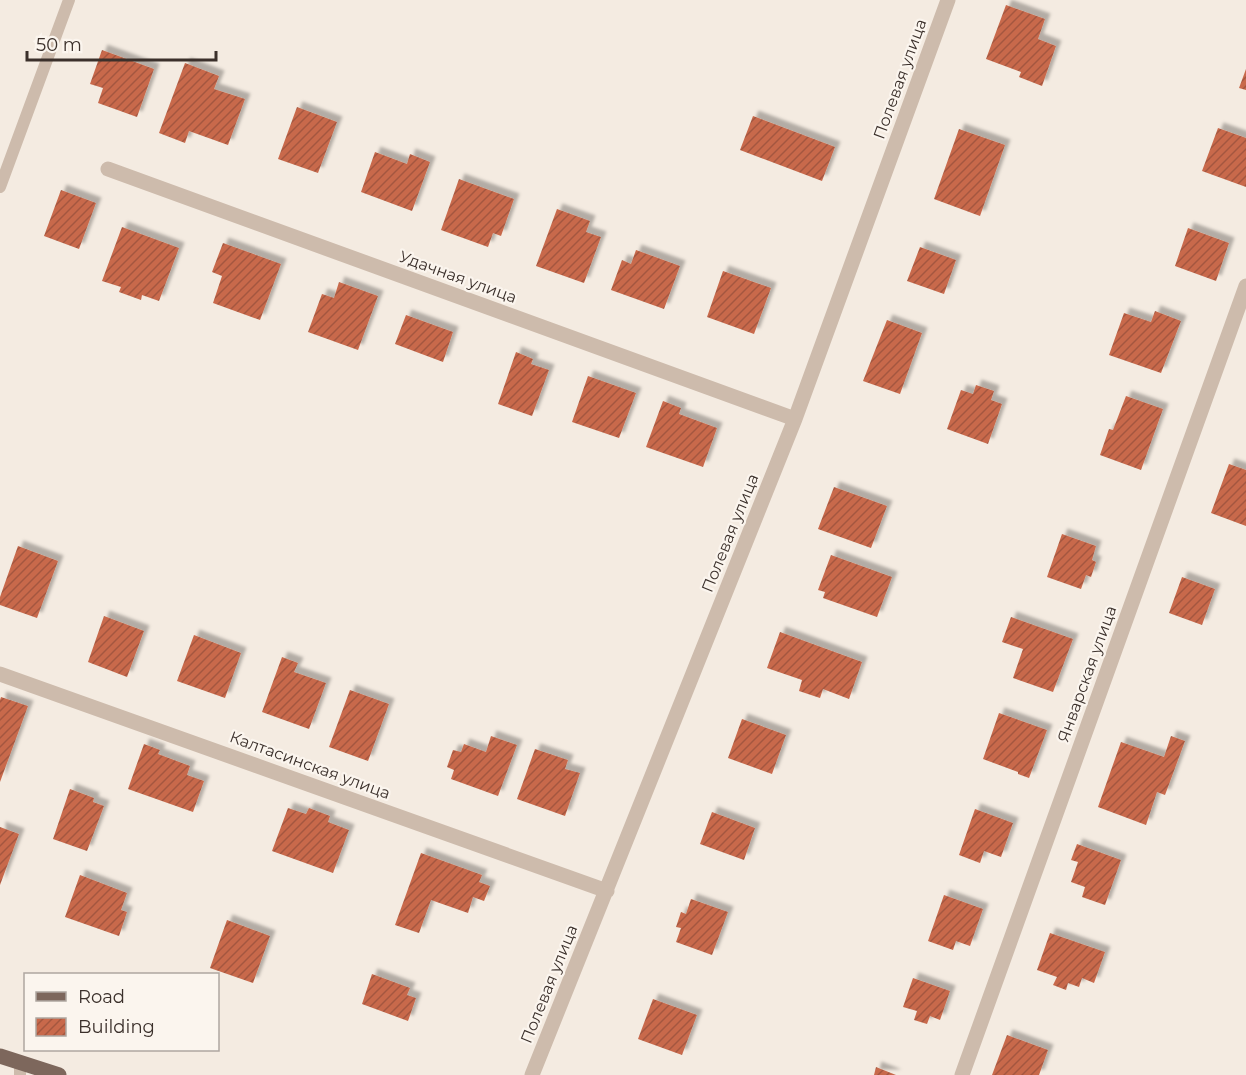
<svg xmlns="http://www.w3.org/2000/svg" width="1246" height="1075" font-family="Montserrat,sans-serif">
<defs>
<pattern id="building-hatch" width="6" height="6" patternUnits="userSpaceOnUse" patternTransform="scale(1.5)"><rect width="6" height="6" fill="#c8694b"/><path d="M-1 1l2-2M0 6l6-6M5 7l2-2" fill="none" stroke="#a4573f"/></pattern>
<filter id="shadow"><feDropShadow dx="5.5" dy="-5.5" stdDeviation="1.5" flood-color="#0004"/></filter>
</defs>
<rect width="100%" height="100%" fill="#f4ebe1"/>
<path fill="url(#building-hatch)" filter="url(#shadow)" d="M 1006,5 L 1045,19 L 1038,39 L 1056,46 L 1042,86 L 1019,77 L 1021,72 L 986,59 Z
M 102,50 L 154,69 L 137,117 L 98,103 L 103,88 L 90,84 Z
M 185,63 L 219,76 L 214,89 L 245,99 L 228,145 L 189,131 L 185,143 L 159,133 Z
M 1246,69 L 1246,90 L 1239,88 Z
M 297,107 L 337,122 L 318,173 L 278,159 Z
M 753,116 L 835,147 L 822,181 L 740,150 Z
M 1218,128 L 1246,138 L 1246,187 L 1202,171 Z
M 959,129 L 1005,145 L 980,216 L 934,199 Z
M 375,152 L 407,164 L 410,154 L 430,162 L 412,211 L 361,192 Z
M 459,179 L 514,199 L 501,236 L 493,233 L 488,247 L 441,230 Z
M 61,190 L 96,203 L 79,249 L 44,236 Z
M 557,209 L 590,221 L 586,232 L 601,237 L 584,283 L 536,266 Z
M 122,227 L 179,248 L 159,301 L 142,295 L 141,300 L 119,292 L 121,287 L 102,281 Z
M 1188,228 L 1229,243 L 1216,281 L 1175,266 Z
M 223,243 L 281,264 L 260,320 L 213,303 L 222,276 L 212,272 Z
M 920,247 L 956,260 L 944,294 L 907,281 Z
M 636,250 L 680,266 L 664,309 L 611,290 L 622,260 L 631,264 Z
M 723,271 L 771,288 L 754,334 L 707,317 Z
M 339,282 L 378,296 L 358,350 L 308,332 L 322,294 L 334,298 Z
M 1155,311 L 1181,321 L 1161,373 L 1109,355 L 1124,313 L 1151,322 Z
M 406,315 L 453,332 L 443,362 L 395,344 Z
M 887,320 L 922,333 L 900,394 L 863,381 Z
M 516,352 L 533,359 L 531,364 L 549,370 L 532,416 L 498,404 Z
M 588,376 L 636,393 L 619,438 L 572,422 Z
M 976,385 L 994,391 L 991,400 L 1002,404 L 988,444 L 947,429 L 961,390 L 973,394 Z
M 1126,396 L 1163,409 L 1141,470 L 1100,455 L 1109,429 L 1113,430 Z
M 663,401 L 681,408 L 679,414 L 717,428 L 703,467 L 646,447 Z
M 1229,464 L 1246,470 L 1246,526 L 1211,513 Z
M 834,487 L 887,506 L 871,548 L 818,529 Z
M 1062,534 L 1096,546 L 1092,560 L 1096,562 L 1091,577 L 1086,575 L 1081,589 L 1047,577 Z
M 18,546 L 58,561 L 37,618 L 0,605 L 0,597 Z
M 831,555 L 892,577 L 877,617 L 823,598 L 825,592 L 818,590 Z
M 1182,577 L 1215,589 L 1202,625 L 1169,613 Z
M 104,616 L 144,631 L 127,677 L 88,662 Z
M 1011,617 L 1073,639 L 1053,692 L 1013,678 L 1023,649 L 1002,642 Z
M 780,632 L 862,662 L 849,699 L 823,689 L 820,698 L 799,691 L 802,680 L 767,668 Z
M 194,635 L 241,653 L 225,698 L 177,681 Z
M 282,657 L 298,663 L 294,672 L 326,683 L 309,729 L 262,712 Z
M 350,690 L 389,704 L 368,761 L 329,747 Z
M 1,697 L 28,706 L 0,782 L 0,700 Z
M 999,713 L 1047,730 L 1029,778 L 1018,774 L 1018,772 L 983,759 Z
M 742,719 L 786,735 L 772,774 L 728,758 Z
M 491,736 L 517,745 L 498,796 L 451,779 L 454,770 L 447,767 L 453,750 L 461,752 L 464,744 L 486,752 Z
M 1171,736 L 1185,741 L 1165,795 L 1157,792 L 1146,825 L 1098,807 L 1121,742 L 1164,757 Z
M 144,744 L 160,750 L 158,754 L 190,766 L 187,775 L 204,781 L 193,812 L 128,789 Z
M 535,749 L 568,760 L 565,769 L 580,773 L 565,816 L 517,799 Z
M 70,789 L 94,798 L 93,802 L 104,806 L 87,851 L 53,839 Z
M 288,808 L 306,814 L 309,808 L 330,816 L 328,822 L 349,830 L 333,873 L 272,851 Z
M 975,809 L 1013,823 L 1001,857 L 984,851 L 980,863 L 959,855 Z
M 712,812 L 755,828 L 744,860 L 700,844 Z
M 0,827 L 19,834 L 0,885 Z
M 1077,844 L 1121,860 L 1105,905 L 1082,897 L 1085,887 L 1071,882 L 1078,862 L 1071,860 Z
M 421,853 L 482,875 L 479,882 L 490,886 L 484,901 L 473,897 L 468,913 L 431,900 L 419,933 L 395,925 Z
M 80,875 L 127,893 L 121,910 L 127,912 L 119,936 L 65,917 Z
M 944,895 L 983,909 L 970,946 L 956,941 L 953,950 L 928,941 Z
M 691,899 L 728,912 L 712,955 L 676,942 L 681,928 L 676,927 L 681,912 L 686,914 Z
M 227,920 L 270,936 L 253,983 L 210,968 Z
M 1050,933 L 1105,952 L 1094,983 L 1082,978 L 1079,987 L 1068,983 L 1066,990 L 1053,985 L 1057,977 L 1037,970 Z
M 372,974 L 410,988 L 407,995 L 416,998 L 408,1021 L 362,1004 Z
M 913,978 L 950,991 L 940,1020 L 930,1016 L 927,1024 L 914,1020 L 917,1011 L 903,1007 Z
M 653,999 L 697,1015 L 682,1055 L 638,1039 Z
M 1007,1035 L 1048,1050 L 1039,1075 L 992,1075 Z
M 876,1067 L 896,1075 L 874,1075 Z"/>
<g fill="none" stroke-linecap="round" stroke-linejoin="round">
<path stroke="#cdbbac" stroke-width="12" d="M 0,187 L 69,0
M 20,1062 L 20,1075"/>
<path stroke="#cdbbac" stroke-width="15" d="M 108,169 L 795,419
M 0,674 L 607,891
M 532,1075 L 795,419 L 948,0
M 962,1075 L 1246,286"/>
<path stroke="#7d675c" stroke-width="15" d="M 0,1056 L 59,1075"/>
</g>
<g text-anchor="middle" dominant-baseline="central" stroke-width="4.5" stroke-linejoin="round" paint-order="stroke">
<g font-size="16" fill="#3b302b" stroke="#fbf5ee">
<text transform="translate(900 79) rotate(-70)">Полевая улица</text>
<text transform="translate(458 277) rotate(20)">Удачная улица</text>
<text transform="translate(730 533) rotate(-68)">Полевая улица</text>
<text transform="translate(1087 674) rotate(-70)">Январская улица</text>
<text transform="translate(310 765) rotate(20)">Калтасинская улица</text>
<text transform="translate(549 984) rotate(-68)">Полевая улица</text>
</g>
</g>
<rect x="24" y="973" width="195" height="78" fill="#fbf5ee" stroke="#aea6a0" stroke-width="1.5"/>
<rect x="36" y="992" width="30" height="9" fill="#7d675c" stroke="#aea6a0" stroke-width="1.5"/>
<text x="78" y="1003" font-size="18" fill="#3b302b">Road</text>
<rect x="36" y="1018" width="30" height="18" fill="url(#building-hatch)" stroke="#aea6a0" stroke-width="1.5"/>
<text x="78" y="1033" font-size="18" fill="#3b302b">Building</text>
<path d="M27 51v9h189v-9" fill="none" stroke="#3b302b" stroke-width="3"/>
<text x="36" y="51" font-size="18" fill="#3b302b" stroke="#fbf5ee" stroke-width="4.5" paint-order="stroke">50 m</text>
</svg>
